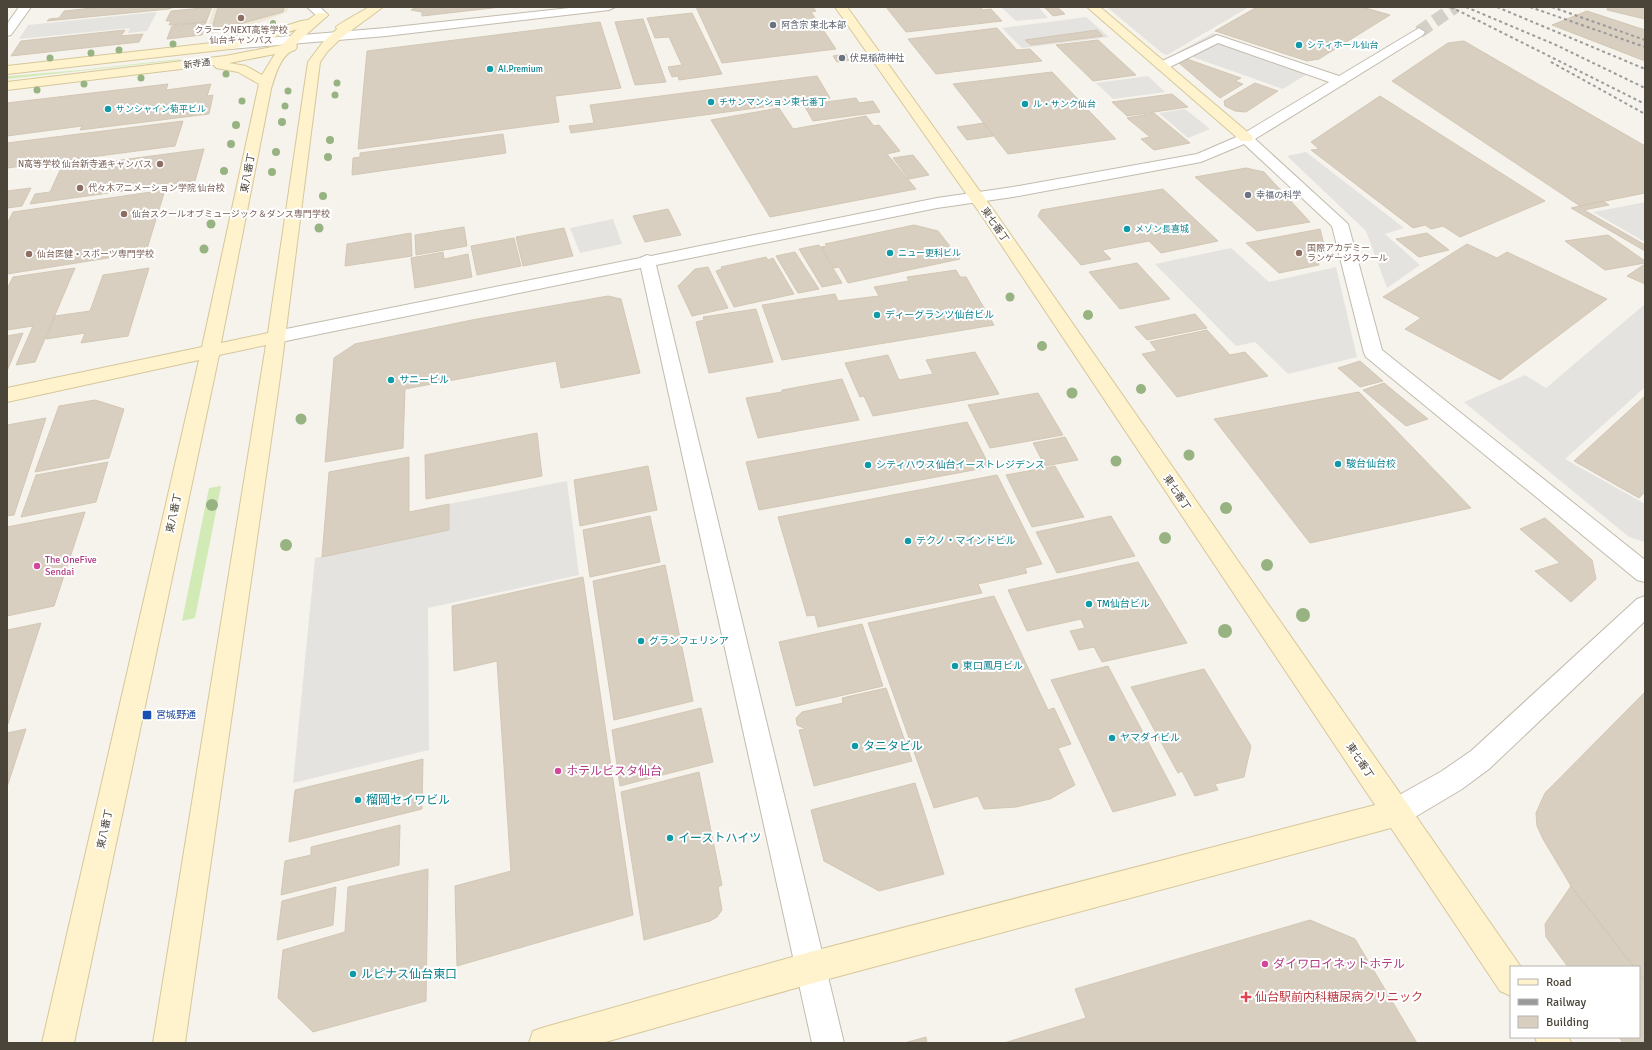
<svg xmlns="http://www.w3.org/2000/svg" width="1652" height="1050" font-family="Signika,'Noto Sans JP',sans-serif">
<rect width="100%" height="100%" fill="#f6f3ec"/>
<path fill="#e6e2dd" d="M 1107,7 L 1249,7 L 1167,55 L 1162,53 Z"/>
<path fill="#efe8d6" d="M 214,7 L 289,7 L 287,12 L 256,24 L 205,35 Z"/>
<path fill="#d2eab5" d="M 180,59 L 179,60 L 7,79 L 7,76 L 10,76 L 81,70 Z
M 221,486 L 195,618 L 182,621 L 209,488 Z"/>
<path fill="#e5e3e0" d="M 1001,7 L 1038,7 L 1048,18 L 1016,21 Z
M 157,12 L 147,31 L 128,33 L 130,28 L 19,39 L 28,25 Z
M 1086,17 L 1109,37 L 1022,48 L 1002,28 Z
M 1213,33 L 1317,68 L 1283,89 L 1178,52 Z
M 1148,76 L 1165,92 L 1113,99 L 1096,83 Z
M 1185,109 L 1210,129 L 1188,138 L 1159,113 Z
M 1306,152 L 1404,228 L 1385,234 L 1420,265 L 1387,288 L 1366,231 L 1287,156 Z
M 1645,202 L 1645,242 L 1593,212 L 1625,206 Z
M 613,219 L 622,244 L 580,253 L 570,228 Z
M 1231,248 L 1269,282 L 1336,267 L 1357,357 L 1288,374 L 1255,342 L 1236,346 L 1155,264 Z
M 1645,304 L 1645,387 L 1565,459 L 1645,504 L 1645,542 L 1629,537 L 1464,402 L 1525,375 L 1546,388 Z
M 567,481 L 579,575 L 428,608 L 429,750 L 293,783 L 315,558 L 449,530 L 449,504 Z"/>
<path fill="#d8cfc1" stroke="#d3c7b4" d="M 102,7 L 174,7 L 169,9 L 47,21 L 49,19 L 59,18 L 64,11 Z
M 212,7 L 206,22 L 169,25 L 171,21 L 166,21 L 171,11 Z
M 218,7 L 284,7 L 283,12 L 211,32 Z
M 416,7 L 501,7 L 422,16 L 422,12 L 411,10 Z
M 696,7 L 813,7 L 816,11 L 811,12 L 836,49 L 722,63 Z
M 886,7 L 980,7 L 983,10 L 991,9 L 1002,21 L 906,32 Z
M 1057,7 L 1065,14 L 1053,16 L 1045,8 Z
M 1257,7 L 1362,7 L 1390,15 L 1319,59 L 1307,61 L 1215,31 Z
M 1608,7 L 1645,7 L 1645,19 L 1607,10 Z
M 1587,11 L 1645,30 L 1645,61 L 1552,25 Z
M 692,13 L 722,74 L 679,80 L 678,76 L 672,77 L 668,67 L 682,65 L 669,37 L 655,38 L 647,18 Z
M 643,19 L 666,82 L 635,85 L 615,22 Z
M 206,22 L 202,35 L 167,39 L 172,26 Z
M 600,22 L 621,88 L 555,96 L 559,122 L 358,149 L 367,51 Z
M 997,28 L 1017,50 L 1030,49 L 1042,61 L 936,74 L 908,39 Z
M 125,30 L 121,36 L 143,34 L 139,42 L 11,56 L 21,41 Z
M 1097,30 L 1103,36 L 1031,45 L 1025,40 Z
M 1098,40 L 1136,75 L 1093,81 L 1056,45 Z
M 1464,41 L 1645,146 L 1645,193 L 1580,206 L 1392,81 L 1448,43 Z
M 846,54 L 850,60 L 837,62 L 833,56 Z
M 1187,59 L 1241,78 L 1235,81 L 1243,84 L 1220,98 L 1179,63 Z
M 1052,72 L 1116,139 L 1008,154 L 953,84 Z
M 817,76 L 830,98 L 571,133 L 569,126 L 594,123 L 590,105 Z
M 1255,83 L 1278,91 L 1246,112 L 1235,111 L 1225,106 L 1224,101 Z
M 168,84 L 166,90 L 211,84 L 207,96 L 213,95 L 209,114 L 80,130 L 82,126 L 7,136 L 7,103 Z
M 1172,94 L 1188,107 L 1127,116 L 1112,102 Z
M 1380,96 L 1545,201 L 1460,237 L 1443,226 L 1431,229 L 1425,225 L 1413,228 L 1311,150 L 1319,149 L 1311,142 Z
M 856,98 L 859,103 L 873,101 L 880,112 L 813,121 L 804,105 Z
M 779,108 L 793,129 L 866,116 L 874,126 L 879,125 L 900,151 L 887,154 L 916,189 L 770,217 L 711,120 Z
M 1154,113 L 1190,143 L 1154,150 L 1141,139 L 1150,137 L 1127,118 Z
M 183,121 L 175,146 L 7,168 L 7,143 Z
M 984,123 L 993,136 L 967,140 L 957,127 Z
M 503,134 L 506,153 L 352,175 L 353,158 L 360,157 L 360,153 Z
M 204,149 L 195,181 L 30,204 L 35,194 L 50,192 L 61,168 Z
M 913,155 L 929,175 L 909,179 L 893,158 Z
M 1246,168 L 1264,172 L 1310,222 L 1257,231 L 1195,177 Z
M 31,188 L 22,206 L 7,208 L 7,191 Z
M 1163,189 L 1218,241 L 1161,253 L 1149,241 L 1102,250 L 1111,259 L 1081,265 L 1038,216 L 1041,210 Z
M 165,190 L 146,252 L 7,274 L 7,224 L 13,212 Z
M 1603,201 L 1609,205 L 1584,210 L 1645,245 L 1645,251 L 1571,208 Z
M 668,209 L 681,235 L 645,242 L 633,216 Z
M 914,225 L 938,231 L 960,259 L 848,283 L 839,267 L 834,268 L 821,247 L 827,246 L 825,244 Z
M 464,227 L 467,246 L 416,255 L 415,235 Z
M 564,228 L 573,256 L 523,266 L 516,237 Z
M 1320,229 L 1326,253 L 1317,255 L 1319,265 L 1279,273 L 1246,243 Z
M 411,233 L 412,256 L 345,266 L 347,244 Z
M 1427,233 L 1449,250 L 1419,257 L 1396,239 Z
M 1608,235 L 1645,261 L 1645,263 L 1605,270 L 1565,241 Z
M 514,238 L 521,266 L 477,275 L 471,246 Z
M 1467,244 L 1497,258 L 1507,252 L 1607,299 L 1500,380 L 1405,329 L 1421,318 L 1383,297 Z
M 819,245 L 842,283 L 822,287 L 799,249 Z
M 443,252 L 444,259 L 468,254 L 472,277 L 415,288 L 411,258 Z
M 795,252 L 819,289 L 798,293 L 776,256 Z
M 766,257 L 768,260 L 773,258 L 794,294 L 734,307 L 716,271 L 722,269 L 721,267 Z
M 1137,263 L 1170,299 L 1120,309 L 1089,272 Z
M 1645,264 L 1645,284 L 1627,276 Z
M 708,267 L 728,308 L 692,316 L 678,286 L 695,269 Z
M 75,268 L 35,362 L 16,365 L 33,326 L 7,330 L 7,289 L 13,277 Z
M 149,268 L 128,336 L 81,343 L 85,333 L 46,339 L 55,316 L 90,311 L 103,275 Z
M 956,270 L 960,277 L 966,277 L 994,325 L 782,360 L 762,305 L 835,294 L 838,301 L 879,296 L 874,287 L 909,281 L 907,277 Z
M 608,296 L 621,299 L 640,373 L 561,388 L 556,361 L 405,389 L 403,448 L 325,462 L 334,358 L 355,344 L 477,319 Z
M 756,309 L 773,362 L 709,373 L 696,322 L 704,320 L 703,317 Z
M 1195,314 L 1207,328 L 1147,340 L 1135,327 Z
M 1207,330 L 1230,355 L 1245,352 L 1268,376 L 1177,397 L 1142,354 L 1157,351 L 1150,342 Z
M 23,333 L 7,371 L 7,336 Z
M 975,352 L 999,394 L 873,416 L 864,396 L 860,397 L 845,363 L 888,355 L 899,380 L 933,374 L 926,360 Z
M 1360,361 L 1383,381 L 1360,387 L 1338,368 Z
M 842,379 L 859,420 L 758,438 L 746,398 L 782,392 L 782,390 Z
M 1384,383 L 1428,419 L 1406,426 L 1363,390 Z
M 1359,392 L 1471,508 L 1310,543 L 1214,419 Z
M 1038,393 L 1063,435 L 990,448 L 968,405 Z
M 1645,396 L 1645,492 L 1639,498 L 1574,461 Z
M 95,400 L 124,409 L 109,458 L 35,472 L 59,406 Z
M 46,418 L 14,515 L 7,516 L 7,425 Z
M 967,422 L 990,467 L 759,510 L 746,462 Z
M 537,433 L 542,476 L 426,499 L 425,455 Z
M 1065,437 L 1078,460 L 1045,466 L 1033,443 Z
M 409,457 L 409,512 L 449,504 L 449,530 L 322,557 L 329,472 Z
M 108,462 L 96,502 L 21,517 L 36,475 Z
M 648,466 L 657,510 L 580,526 L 574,480 Z
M 1055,466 L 1084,517 L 1032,527 L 1006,475 Z
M 997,475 L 1042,564 L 1025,568 L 1027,573 L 978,584 L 982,593 L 818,627 L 815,615 L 807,616 L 778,517 Z
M 85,512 L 54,606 L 7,616 L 7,527 Z
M 650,516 L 660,562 L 590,577 L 583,530 Z
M 1111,516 L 1135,556 L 1057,573 L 1036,532 Z
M 1545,518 L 1592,560 L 1596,579 L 1571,602 L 1535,571 L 1560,563 L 1520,529 Z
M 1138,562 L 1187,643 L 1102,662 L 1094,647 L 1079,650 L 1070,631 L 1085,628 L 1081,619 L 1027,631 L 1008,590 Z
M 665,565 L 693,701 L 614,720 L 593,581 Z
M 583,577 L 633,915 L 457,966 L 455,886 L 511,871 L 497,661 L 454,671 L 452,606 Z
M 994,596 L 1048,710 L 1054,708 L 1071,744 L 1058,748 L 1075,785 L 1050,799 L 1016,807 L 984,809 L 978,796 L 934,808 L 868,623 Z
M 41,623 L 8,724 L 7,724 L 7,630 Z
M 862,624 L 883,686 L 796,706 L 779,642 Z
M 1108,666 L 1176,795 L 1113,812 L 1051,680 Z
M 1204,669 L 1251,746 L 1244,777 L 1215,784 L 1218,790 L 1195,796 L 1182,771 L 1178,773 L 1131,687 Z
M 886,688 L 912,761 L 814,786 L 799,730 L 806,729 L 797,725 L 796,718 L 802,712 L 843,703 L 842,698 Z
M 1645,692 L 1645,981 L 1639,973 L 1639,967 L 1634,967 L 1571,886 L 1543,839 L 1537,826 L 1536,813 L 1545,793 Z
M 701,708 L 713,762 L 620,786 L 612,730 Z
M 26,729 L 7,787 L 7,733 Z
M 423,759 L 422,809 L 289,842 L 295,790 Z
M 699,772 L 722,885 L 718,887 L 722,910 L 717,917 L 710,921 L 644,940 L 621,792 Z
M 915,783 L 944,874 L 879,891 L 824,861 L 811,810 Z
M 400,825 L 399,865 L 281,895 L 285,861 L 311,855 L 311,847 Z
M 428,869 L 426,1001 L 313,1032 L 278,998 L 283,950 L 345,932 L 348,887 Z
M 1571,886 L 1634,967 L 1568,967 L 1546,937 L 1545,924 Z
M 336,887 L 333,925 L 277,940 L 282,901 Z
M 1310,920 L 1355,939 L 1417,1043 L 1004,1043 L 1086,1018 L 1075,989 Z
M 1639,973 L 1645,981 L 1645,1043 L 1623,1043 L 1619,1037 L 1639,1037 Z
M 926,1037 L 927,1043 L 904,1043 Z"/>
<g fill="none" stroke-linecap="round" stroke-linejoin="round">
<path stroke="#d4d0c8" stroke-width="13" stroke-dasharray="13 6" stroke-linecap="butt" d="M 1419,32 L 1455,7"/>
<defs>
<path id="lane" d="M 1217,35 L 1345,78 L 1346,81 L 1345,84 L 1335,84 L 1218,43 L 1166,69 L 1158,69 L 1156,66 L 1158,63 Z"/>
<path id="street" d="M 19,7 L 31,7 L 11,35 L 7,36 L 7,24 Z
M 307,7 L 320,7 L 328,15 L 326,17 L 318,17 Z
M 578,7 L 615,7 L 609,10 L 386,36 L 230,49 L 224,45 L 230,41 L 386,28 Z
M 1419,28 L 1425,32 L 1423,35 L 1255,139 L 1348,224 L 1382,350 L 1645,560 L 1645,582 L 1637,580 L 1366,357 L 1364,353 L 1332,226 L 1244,144 L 1201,162 L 1013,197 L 937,208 L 656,265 L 844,1043 L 812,1043 L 641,268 L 276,343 L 270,341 L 267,337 L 270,333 L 276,331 L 640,258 L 647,255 L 651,256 L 937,198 L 1013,187 L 1197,154 L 1241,135 Z
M 1645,596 L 1645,621 L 1489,769 L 1462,789 L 1405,823 L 1395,827 L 1385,823 L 1381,813 L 1385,803 L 1442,771 L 1471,751 L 1637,599 Z"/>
<path id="secondary" d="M 369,7 L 383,7 L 341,38 L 327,52 L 320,62 L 280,377 L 185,1043 L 153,1043 L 266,345 L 219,355 L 74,1043 L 42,1043 L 199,360 L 7,402 L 7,388 L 202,347 L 259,84 L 238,72 L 216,68 L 214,65 L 7,90 L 7,82 L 225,56 L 282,45 L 297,29 L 260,42 L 230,49 L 7,74 L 7,66 L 230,41 L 253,36 L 301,21 L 308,20 L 318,13 L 326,13 L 328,15 L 326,17 L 299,41 L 296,45 L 297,47 L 295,50 C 281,53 275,76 271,89 L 221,343 L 268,333 L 308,62 L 323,42 L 337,29 L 336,27 C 338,24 363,11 369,7 ZM 275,54 L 262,75 L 246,66 L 229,63 Z
M 835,7 L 847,7 L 997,215 L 1521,967 L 1511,967 L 1511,996 L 1500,991 L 1391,828 L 810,984 L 602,1043 L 529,1043 L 533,1031 L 545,1027 L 810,952 L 1375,805 L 984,219 Z
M 1087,7 L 1100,7 L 1251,135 L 1253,138 L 1251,141 L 1241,141 Z
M 1535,1037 L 1569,1037 L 1571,1043 L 1537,1043 Z"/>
</defs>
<use href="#lane" stroke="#c2bbae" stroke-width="2"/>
<use href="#street" stroke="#c2bbae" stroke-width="2"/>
<use href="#secondary" stroke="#d6c79b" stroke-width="2"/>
<use href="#lane" fill="#fff" fill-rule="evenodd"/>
<use href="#street" fill="#fff" fill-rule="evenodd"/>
<use href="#secondary" fill="#fff3cd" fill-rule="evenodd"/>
<path stroke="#9a9a9a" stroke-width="2" stroke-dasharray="3 3" stroke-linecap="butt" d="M 1451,7 L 1645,104
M 1466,7 L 1556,45 L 1645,88
M 1497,7 L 1645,69
M 1530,7 L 1645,47
M 1552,7 L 1645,40
M 1551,62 L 1645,114"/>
</g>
<g fill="#97b381">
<circle cx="273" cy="23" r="3"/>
<circle cx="236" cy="32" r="3.5"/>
<circle cx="173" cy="44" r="3.5"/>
<circle cx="119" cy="50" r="3.5"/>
<circle cx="91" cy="53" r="3.5"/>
<circle cx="50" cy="58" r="3.5"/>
<circle cx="226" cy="74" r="3.5"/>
<circle cx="141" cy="78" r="3.5"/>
<circle cx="337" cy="83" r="3.5"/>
<circle cx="84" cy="84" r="3.5"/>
<circle cx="37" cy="90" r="3.5"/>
<circle cx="288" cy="91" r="3.5"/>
<circle cx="335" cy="95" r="3.5"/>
<circle cx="242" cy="101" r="3.5"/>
<circle cx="285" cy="106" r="3.5"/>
<circle cx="282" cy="122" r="4"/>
<circle cx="236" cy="125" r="4"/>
<circle cx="330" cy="140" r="4"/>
<circle cx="231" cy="144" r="4"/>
<circle cx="276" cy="152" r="4"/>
<circle cx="328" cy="157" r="4"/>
<circle cx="224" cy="171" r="4"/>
<circle cx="272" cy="172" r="4"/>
<circle cx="323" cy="196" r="4"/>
<circle cx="211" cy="224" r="4.5"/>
<circle cx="319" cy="228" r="4.5"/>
<circle cx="204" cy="249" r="4.5"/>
<circle cx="1010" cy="297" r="4.5"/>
<circle cx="1088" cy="315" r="5"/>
<circle cx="1042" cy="346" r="5"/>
<circle cx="1141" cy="389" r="5"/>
<circle cx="1072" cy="393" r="5.5"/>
<circle cx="301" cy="419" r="5.5"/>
<circle cx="1189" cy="455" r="5.5"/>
<circle cx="1116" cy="461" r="5.5"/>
<circle cx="212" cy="505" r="6"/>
<circle cx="1226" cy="508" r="6"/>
<circle cx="1165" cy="538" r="6"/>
<circle cx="286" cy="545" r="6"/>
<circle cx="1267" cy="565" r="6"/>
<circle cx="1303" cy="615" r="7"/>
<circle cx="1225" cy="631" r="7"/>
</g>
<g fill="#8d6e63" stroke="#fff" stroke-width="1.5">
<circle cx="241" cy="18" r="4"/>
<circle cx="160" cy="164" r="4"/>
<circle cx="80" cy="188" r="4"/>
<circle cx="124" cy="214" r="4"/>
<circle cx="1299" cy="253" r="4"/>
<circle cx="29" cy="254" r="4"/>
</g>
<g fill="#6b7280" stroke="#fff" stroke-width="1.5">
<circle cx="773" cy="25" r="4"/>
<circle cx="842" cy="58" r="4"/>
<circle cx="1248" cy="195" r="4"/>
</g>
<g fill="#0f9aa8" stroke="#fff" stroke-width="1.5">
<circle cx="1299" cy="45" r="4"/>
<circle cx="490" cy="69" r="4"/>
<circle cx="711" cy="102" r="4"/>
<circle cx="1025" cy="104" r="4"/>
<circle cx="108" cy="109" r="4"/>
<circle cx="1127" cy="229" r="4"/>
<circle cx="890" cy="253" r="4"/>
<circle cx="877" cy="315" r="4"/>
<circle cx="391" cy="380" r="4"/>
<circle cx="1338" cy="464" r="4"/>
<circle cx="868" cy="465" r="4"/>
<circle cx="908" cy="541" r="4"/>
<circle cx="1089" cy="604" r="4"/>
<circle cx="641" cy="641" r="4"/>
<circle cx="955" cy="666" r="4"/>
<circle cx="1112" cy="738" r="4"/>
<circle cx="855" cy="746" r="4"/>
<circle cx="358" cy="800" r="4"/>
<circle cx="670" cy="838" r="4"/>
<circle cx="353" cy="974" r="4"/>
</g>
<g fill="#d1479c" stroke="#fff" stroke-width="1.5">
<circle cx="37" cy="566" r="4"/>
<circle cx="558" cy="771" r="4"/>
<circle cx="1265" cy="964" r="4"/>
</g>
<rect fill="#1a4fb4" stroke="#fff" stroke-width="1.5" x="142" y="710" width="10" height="10" rx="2"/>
<path fill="#e0444e" stroke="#fff" stroke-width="1.5" d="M1244 991h4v4h4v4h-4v4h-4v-4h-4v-4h4z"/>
<g text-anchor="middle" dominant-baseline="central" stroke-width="4" stroke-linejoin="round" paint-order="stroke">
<g font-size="9" fill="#5b616d" stroke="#fff" text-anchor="start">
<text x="781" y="25">阿含宗 東北本部</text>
<text x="850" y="58">伏見稲荷神社</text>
<text x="1256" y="195">幸福の科学</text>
</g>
<g font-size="9" fill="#785e54" stroke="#fff" text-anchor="start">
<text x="241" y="30" text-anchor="middle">クラークNEXT高等学校<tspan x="241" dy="10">仙台キャンパス</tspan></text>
<text x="152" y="164" text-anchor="end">N高等学校 仙台新寺通キャンパス</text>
<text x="88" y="188">代々木アニメーション学院 仙台校</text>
<text x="132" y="214">仙台スクールオブミュージック＆ダンス専門学校</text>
<text x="1307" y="248">国際アカデミー<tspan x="1307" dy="10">ランゲージスクール</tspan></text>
<text x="37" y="254">仙台医健・スポーツ専門学校</text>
</g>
<g font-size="9" fill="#0d838f" stroke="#fff" text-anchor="start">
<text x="1307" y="45">シティホール仙台</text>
<text x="498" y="69">AI.Premium</text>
<text x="719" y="102">チサンマンション東七番丁</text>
<text x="1033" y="104">ル・サンク仙台</text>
<text x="116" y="109">サンシャイン菊平ビル</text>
<text x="1135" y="229">メゾン長喜城</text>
<text x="898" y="253">ニュー更科ビル</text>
</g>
<g font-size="9" fill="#4b4439" stroke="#fff">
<text transform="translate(197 64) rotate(-7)">新寺通</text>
</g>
<g font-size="10" fill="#4b4439" stroke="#fff">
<text transform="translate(248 173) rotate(-79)">東八番丁</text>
<text transform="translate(995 225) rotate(55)">東七番丁</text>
<text transform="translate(1177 493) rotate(56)">東七番丁</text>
<text transform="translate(174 513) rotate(-78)">東八番丁</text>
<text transform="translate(1360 761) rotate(56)">東七番丁</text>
<text transform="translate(105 829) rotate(-78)">東八番丁</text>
</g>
<g font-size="10" fill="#0d838f" stroke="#fff" text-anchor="start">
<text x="885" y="315">ディーグランツ仙台ビル</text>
<text x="399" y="380">サニービル</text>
<text x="1346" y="464">駿台仙台校</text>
<text x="876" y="465">シティハウス仙台イーストレジデンス</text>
<text x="916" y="541">テクノ・マインドビル</text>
<text x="1097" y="604">TM仙台ビル</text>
<text x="649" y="641">グランフェリシア</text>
<text x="963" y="666">東口鳳月ビル</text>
<text x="1120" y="738">ヤマダイビル</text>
</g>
<g font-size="10" fill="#b23c85" stroke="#fff" text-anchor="start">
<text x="45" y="560">The OneFive<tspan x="45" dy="12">Sendai</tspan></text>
</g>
<g font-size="10" fill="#164399" stroke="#fff" text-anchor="start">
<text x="156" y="715">宮城野通</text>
</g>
<g font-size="12" fill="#0d838f" stroke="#fff" text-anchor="start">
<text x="863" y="746">タニタビル</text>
<text x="366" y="800">榴岡セイワビル</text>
<text x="678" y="838">イーストハイツ</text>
<text x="361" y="974">ルピナス仙台東口</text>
</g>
<g font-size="12" fill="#b23c85" stroke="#fff" text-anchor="start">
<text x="566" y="771">ホテルビスタ仙台</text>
<text x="1273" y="964">ダイワロイネットホテル</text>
</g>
<g font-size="12" fill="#be3a42" stroke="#fff" text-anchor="start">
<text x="1255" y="997">仙台駅前内科糖尿病クリニック</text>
</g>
</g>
<rect width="1652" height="1050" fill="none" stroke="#4b4439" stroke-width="16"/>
<rect x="1510" y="966" width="130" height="72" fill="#ffffff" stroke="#b7b4b0"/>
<rect x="1518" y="979" width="20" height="6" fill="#fff3cd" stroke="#b7b4b0"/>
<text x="1546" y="986" font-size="12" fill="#4b4439">Road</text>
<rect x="1518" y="999" width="20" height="6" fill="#9a9a9a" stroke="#b7b4b0"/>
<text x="1546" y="1006" font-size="12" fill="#4b4439">Railway</text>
<rect x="1518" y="1016" width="20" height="12" fill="#d8cfc1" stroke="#b7b4b0"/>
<text x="1546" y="1026" font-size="12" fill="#4b4439">Building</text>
</svg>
